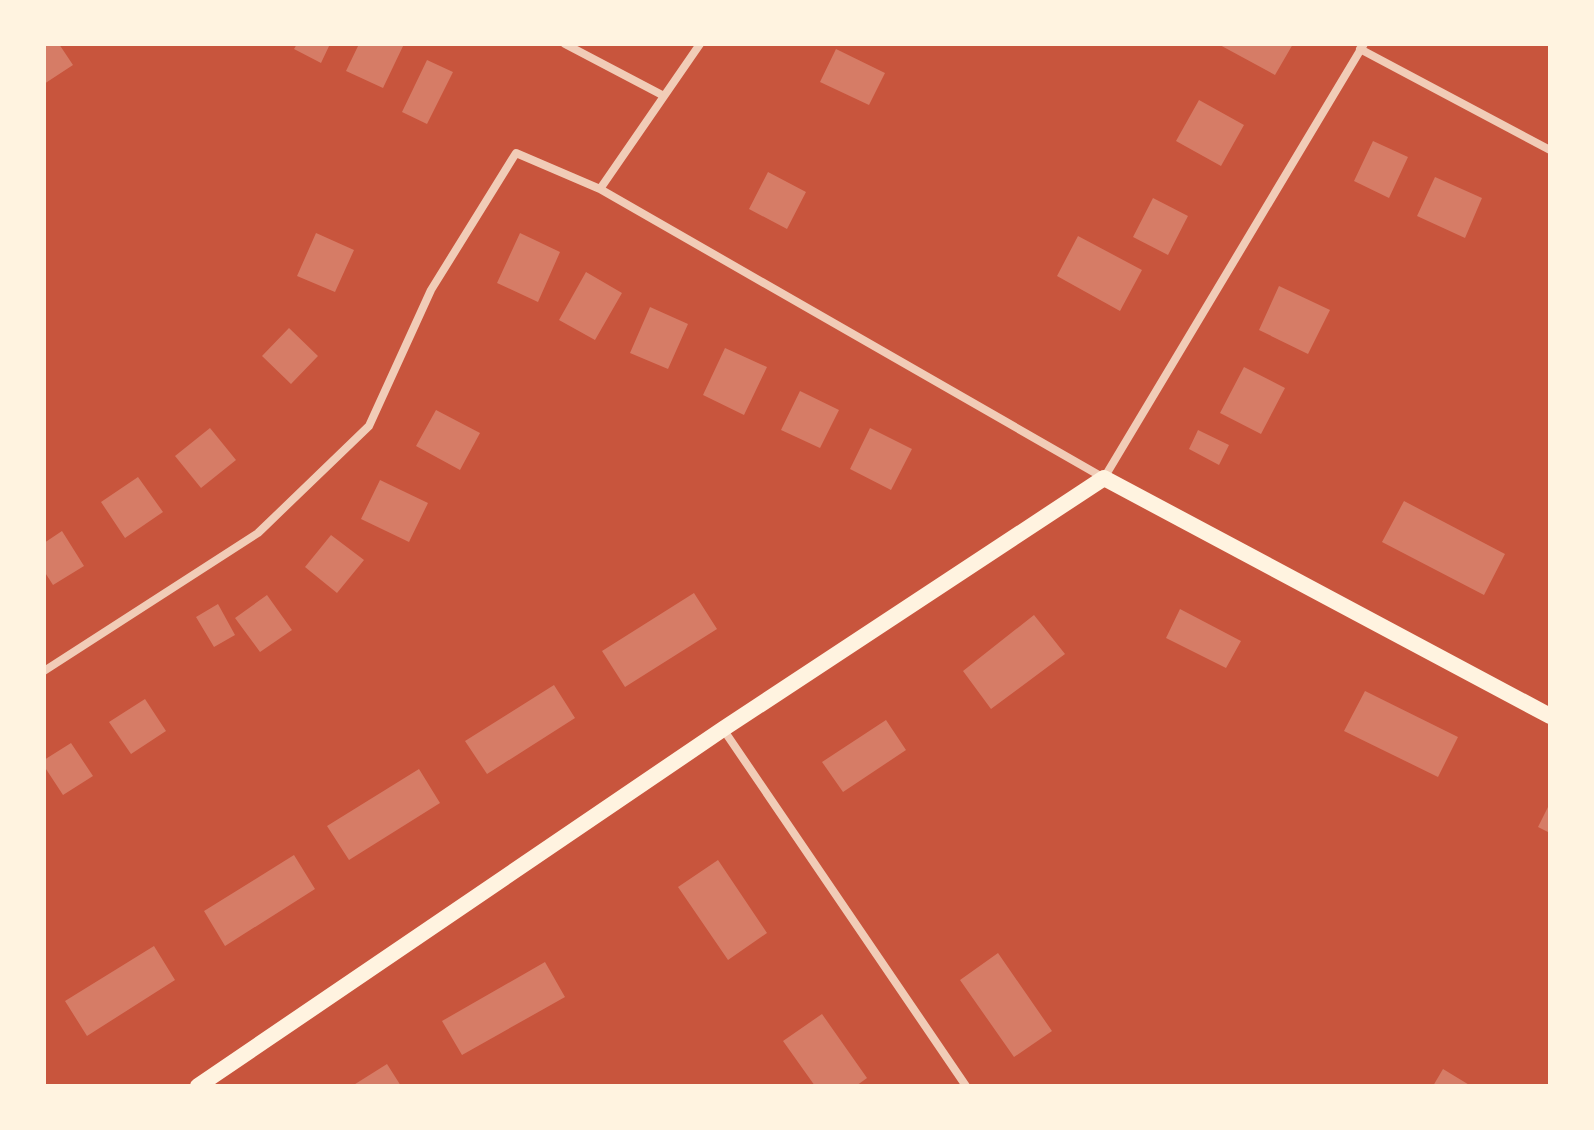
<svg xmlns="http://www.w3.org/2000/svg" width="1594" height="1130" font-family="'Roboto Condensed',sans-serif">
<rect width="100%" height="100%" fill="#c8553d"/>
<path fill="#d67c66" d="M 44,44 L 59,44 L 73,65 L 44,84 Z
M 297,44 L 330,44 L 321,63 L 294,49 Z
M 359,44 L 404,44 L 383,88 L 346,71 Z
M 1218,44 L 1293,44 L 1275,75 Z
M 836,49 L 885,73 L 869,105 L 820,82 Z
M 427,60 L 453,72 L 427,124 L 402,112 Z
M 1199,100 L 1244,125 L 1221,166 L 1176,141 Z
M 1373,141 L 1408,157 L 1389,198 L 1354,181 Z
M 768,172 L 806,192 L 787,229 L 749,209 Z
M 1435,177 L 1482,198 L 1465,238 L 1417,216 Z
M 1153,198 L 1188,216 L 1168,255 L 1133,237 Z
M 316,233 L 354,250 L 335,292 L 297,276 Z
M 520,233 L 560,252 L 538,302 L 497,283 Z
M 1078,236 L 1142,270 L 1120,311 L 1057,276 Z
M 586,272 L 622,293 L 595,340 L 559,320 Z
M 1279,286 L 1330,310 L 1308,354 L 1259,330 Z
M 650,307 L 688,324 L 668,369 L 630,353 Z
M 289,328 L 318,356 L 291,384 L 262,356 Z
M 725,348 L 767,367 L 744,415 L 703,395 Z
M 1244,367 L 1285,388 L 1261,434 L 1220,413 Z
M 800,391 L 839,410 L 820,448 L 781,430 Z
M 436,410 L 480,433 L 460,470 L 416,446 Z
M 210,428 L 236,460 L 201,488 L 175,456 Z
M 870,428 L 912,449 L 891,490 L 850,469 Z
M 1198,430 L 1229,445 L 1219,465 L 1189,449 Z
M 138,477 L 163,512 L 125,538 L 101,502 Z
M 380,480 L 428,503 L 409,542 L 361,519 Z
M 1404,501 L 1505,554 L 1484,595 L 1382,542 Z
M 62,531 L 84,566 L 53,585 L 44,571 L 44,543 Z
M 331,535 L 364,560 L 337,593 L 305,567 Z
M 694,593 L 717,629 L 625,687 L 602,651 Z
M 267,595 L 292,630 L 260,652 L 235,618 Z
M 218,604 L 235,635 L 214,647 L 196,617 Z
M 1180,609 L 1241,641 L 1226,668 L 1166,638 Z
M 1034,615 L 1065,654 L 991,709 L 963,671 Z
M 554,685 L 575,718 L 487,774 L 465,741 Z
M 1365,691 L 1458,737 L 1438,777 L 1344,731 Z
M 145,699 L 166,731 L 131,754 L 109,722 Z
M 886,720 L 906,750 L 843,792 L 822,762 Z
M 71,743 L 93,776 L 63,795 L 44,766 L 44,760 Z
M 419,769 L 440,803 L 349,860 L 327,826 Z
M 1550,803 L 1550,833 L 1538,827 Z
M 294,855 L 315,889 L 225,946 L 204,911 Z
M 718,860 L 767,933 L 728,960 L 678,887 Z
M 154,946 L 175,980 L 87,1036 L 65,1001 Z
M 998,953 L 1052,1031 L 1014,1057 L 960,980 Z
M 545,962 L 565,997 L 462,1055 L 442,1021 Z
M 822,1014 L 867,1078 L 856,1086 L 815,1086 L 783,1041 Z
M 387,1064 L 401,1086 L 352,1086 Z
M 1443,1069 L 1471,1086 L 1433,1086 Z"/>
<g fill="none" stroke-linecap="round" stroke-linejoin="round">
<path stroke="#f1ccb7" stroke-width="8" d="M 565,44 L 664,96
M 1360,49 L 1550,150
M 600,189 L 700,44
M 44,671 L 258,533 L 369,426 L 431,290 L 516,153 L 600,189 L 1104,478 L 1364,44
M 723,729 L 966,1086"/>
<path stroke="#fff3e0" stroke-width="16" d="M 198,1086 L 723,729 L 1104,478 L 1550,716"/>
</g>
<rect width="1594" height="1130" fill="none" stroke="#fff3e0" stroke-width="92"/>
</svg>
